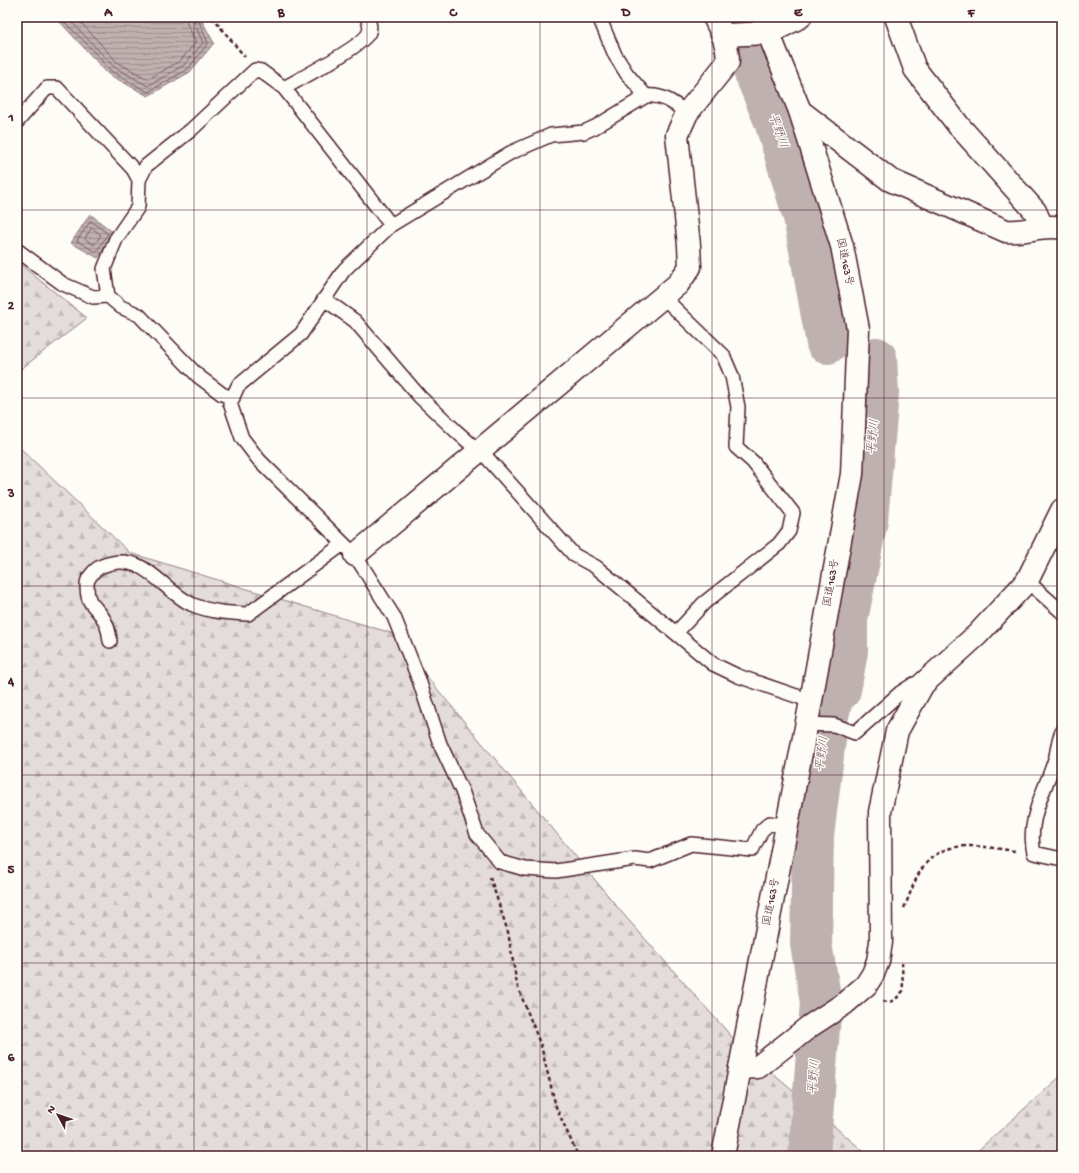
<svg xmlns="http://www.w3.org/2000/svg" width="1079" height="1173" font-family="'Gochi Hand','Klee One',sans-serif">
<defs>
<pattern id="forest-firs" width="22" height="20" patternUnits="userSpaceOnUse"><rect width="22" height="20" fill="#e3dcda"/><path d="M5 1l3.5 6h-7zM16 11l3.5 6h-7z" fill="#c4bcbb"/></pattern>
<pattern id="water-rules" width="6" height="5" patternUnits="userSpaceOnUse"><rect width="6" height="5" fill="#c0b1b1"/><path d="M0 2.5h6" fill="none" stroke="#9e8f90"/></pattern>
</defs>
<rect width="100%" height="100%" fill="#fdfcf7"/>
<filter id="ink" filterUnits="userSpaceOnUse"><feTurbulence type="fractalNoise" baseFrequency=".025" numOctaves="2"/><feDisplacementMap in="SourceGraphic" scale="8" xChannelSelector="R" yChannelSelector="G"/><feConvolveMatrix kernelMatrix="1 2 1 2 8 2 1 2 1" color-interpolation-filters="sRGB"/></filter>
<g filter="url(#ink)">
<path fill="url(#forest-firs)" stroke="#967e82" d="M 17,262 L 87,318 L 17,372 Z
M 17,445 L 130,553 L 391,633 L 624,915 L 739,1045 L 869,1156 L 17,1156 Z
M 1062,1075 L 1062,1156 L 969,1156 L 974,1154 Z"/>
<path fill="url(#water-rules)" stroke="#91777b" d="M 49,17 L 200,17 L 214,43 L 190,72 L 148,96 L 108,74 L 60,22 Z
M 90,214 L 114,233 L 98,258 L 71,243 Z"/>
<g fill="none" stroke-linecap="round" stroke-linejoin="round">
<path stroke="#795961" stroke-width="1" d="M 59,17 L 86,43 L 111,71 L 148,92 L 188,69 L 208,43 L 197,17
M 67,17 L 114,67 L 148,86 L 184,65 L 203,43 L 192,17
M 76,17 L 118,63 L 148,79 L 180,61 L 196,42 L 187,24 L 186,17
M 91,221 L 108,234 L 96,252 L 77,241 Z
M 92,228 L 101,235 L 94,245 L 85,239 Z"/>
<path stroke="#c0b1b1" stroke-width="42" d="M 732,17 L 775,121 L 804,217 L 827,343
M 809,1156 L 821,1002 L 811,944 L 813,836 L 828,715 L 833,696 L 840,690 L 847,651 L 847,619 L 867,520 L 878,393 L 876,358"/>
<defs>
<path id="lane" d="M 599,17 L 615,55 L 627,74 L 646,96
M 284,88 C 298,80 365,45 369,32 C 371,27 369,22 367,17
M 687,113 C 674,103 662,94 646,96 L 595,127 L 584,132 L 551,135 L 510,153 L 391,225 L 344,270 L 301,334 L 238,386 L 230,403 L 242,438 L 259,460 L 355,555 L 394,617 L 419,680 L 440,744 L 462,791 L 477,834 L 500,862 L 525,869 L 556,871 L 635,859 L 650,861 L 691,844 L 752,850 L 762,830 L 770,823 L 786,826
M 17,122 L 47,88 L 57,88 L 133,169 L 139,180
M 17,250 L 63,284 L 93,297 L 108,296
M 663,297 L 723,355 L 732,376 L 738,407 L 736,447 L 753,462 L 793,513 L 789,531 L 779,544 L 704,603 L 676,633
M 324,299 L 355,321 L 420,397 L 456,431 L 474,447 L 481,451 L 574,555 L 596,567 L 713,664 L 738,676 L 811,701
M 233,398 L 222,394 L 198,376 L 139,315 L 121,307 L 108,296 L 104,269 L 116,239 L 138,207 L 139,180 L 146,166 L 191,130 L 255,70 L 261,71 L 284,88 L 391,225
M 1027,581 L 1062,612
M 110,641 C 109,628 105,618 96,609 C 94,606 90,603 89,599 C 87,595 87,588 87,584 C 87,578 96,568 102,566 C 143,549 160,589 191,604 C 209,612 229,613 248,614 L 343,544
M 805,724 L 834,725 L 855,733 L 900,693 L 914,684 L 923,684
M 1062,732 C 1058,740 1058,747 1056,756 C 1047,788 1026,818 1034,853 L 1062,859"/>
<path id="street" d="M 896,17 L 915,69 L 959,126 L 1035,211 L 1042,227
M 724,35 L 769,33 L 800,17
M 800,111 L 890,180 L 1006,231 C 1025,233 1043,224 1062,228
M 355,555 L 678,284 L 690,267 L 689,245 L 677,135 L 687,113 L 728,62 C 728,45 722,32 714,17
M 740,1068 L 758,1067 L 810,1026 L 844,1004 L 866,985 L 873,974 L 878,961 L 881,942 L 880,812 L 897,731 L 923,684 L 978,634 L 1027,581 L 1062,510"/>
<path id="highway" d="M 723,1156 L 811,701 L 852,474 L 858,329 L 842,246 L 800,111 L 762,17"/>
</defs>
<use href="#lane" stroke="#4a1f2b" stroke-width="16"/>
<use href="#street" stroke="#4a1f2b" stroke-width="25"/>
<use href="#highway" stroke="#4a1f2b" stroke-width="25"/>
<path stroke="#4a1f2b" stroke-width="2.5" stroke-dasharray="4 3" stroke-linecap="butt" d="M 212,17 L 245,57
M 490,877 L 508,932 L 517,985 L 541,1046 L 556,1107 L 578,1156
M 904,908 C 910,895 915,877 924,866 C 945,837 984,847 1015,851
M 883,1001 C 893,1004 897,998 903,991 L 902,963"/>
<use href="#lane" stroke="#fdfcf7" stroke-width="13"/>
<use href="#street" stroke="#fdfcf7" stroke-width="22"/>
<use href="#highway" stroke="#fdfcf7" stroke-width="22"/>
</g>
</g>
<path fill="none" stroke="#4a1f2b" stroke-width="1" stroke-opacity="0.55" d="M 194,17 L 194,1156M 367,17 L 367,1156M 540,17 L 540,1156M 712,17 L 712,1156M 884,17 L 884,1156M 17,210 L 1062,210M 17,398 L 1062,398M 17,586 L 1062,586M 17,775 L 1062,775M 17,963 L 1062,963"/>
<g text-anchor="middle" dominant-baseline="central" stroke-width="3" stroke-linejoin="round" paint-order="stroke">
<g font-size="11" fill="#4a1f2b" stroke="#fdfcf7">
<text transform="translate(844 262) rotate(78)">国道163号</text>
<text transform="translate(832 583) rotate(-80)">国道163号</text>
<text transform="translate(772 902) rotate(-79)">国道163号</text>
</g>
<g font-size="12" font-style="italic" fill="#73525a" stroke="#fdfcf7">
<text transform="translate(777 131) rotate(71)">平野川</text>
<text transform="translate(874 437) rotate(-85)">平野川</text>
<text transform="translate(823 754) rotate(-83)">平野川</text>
<text transform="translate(815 1077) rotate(-86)">平野川</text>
</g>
</g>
<rect width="1079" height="1173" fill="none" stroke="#fdfcf7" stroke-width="44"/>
<g transform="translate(58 1115) rotate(310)" stroke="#fdfcf7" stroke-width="3" paint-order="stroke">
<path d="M0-3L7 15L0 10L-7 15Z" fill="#4a1f2b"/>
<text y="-6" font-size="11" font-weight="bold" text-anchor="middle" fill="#4a1f2b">N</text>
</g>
<rect x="22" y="22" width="1035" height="1129" fill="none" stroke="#4a1f2b" stroke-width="1.5"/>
<g font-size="13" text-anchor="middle" font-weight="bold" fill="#4a1f2b">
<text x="108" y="16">A</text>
<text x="281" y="16">B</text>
<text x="453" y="16">C</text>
<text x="626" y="16">D</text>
<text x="798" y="16">E</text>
<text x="971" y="16">F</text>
<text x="11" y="121">1</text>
<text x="11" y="309">2</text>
<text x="11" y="497">3</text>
<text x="11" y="685">4</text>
<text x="11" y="873">5</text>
<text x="11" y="1061">6</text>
</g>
</svg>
